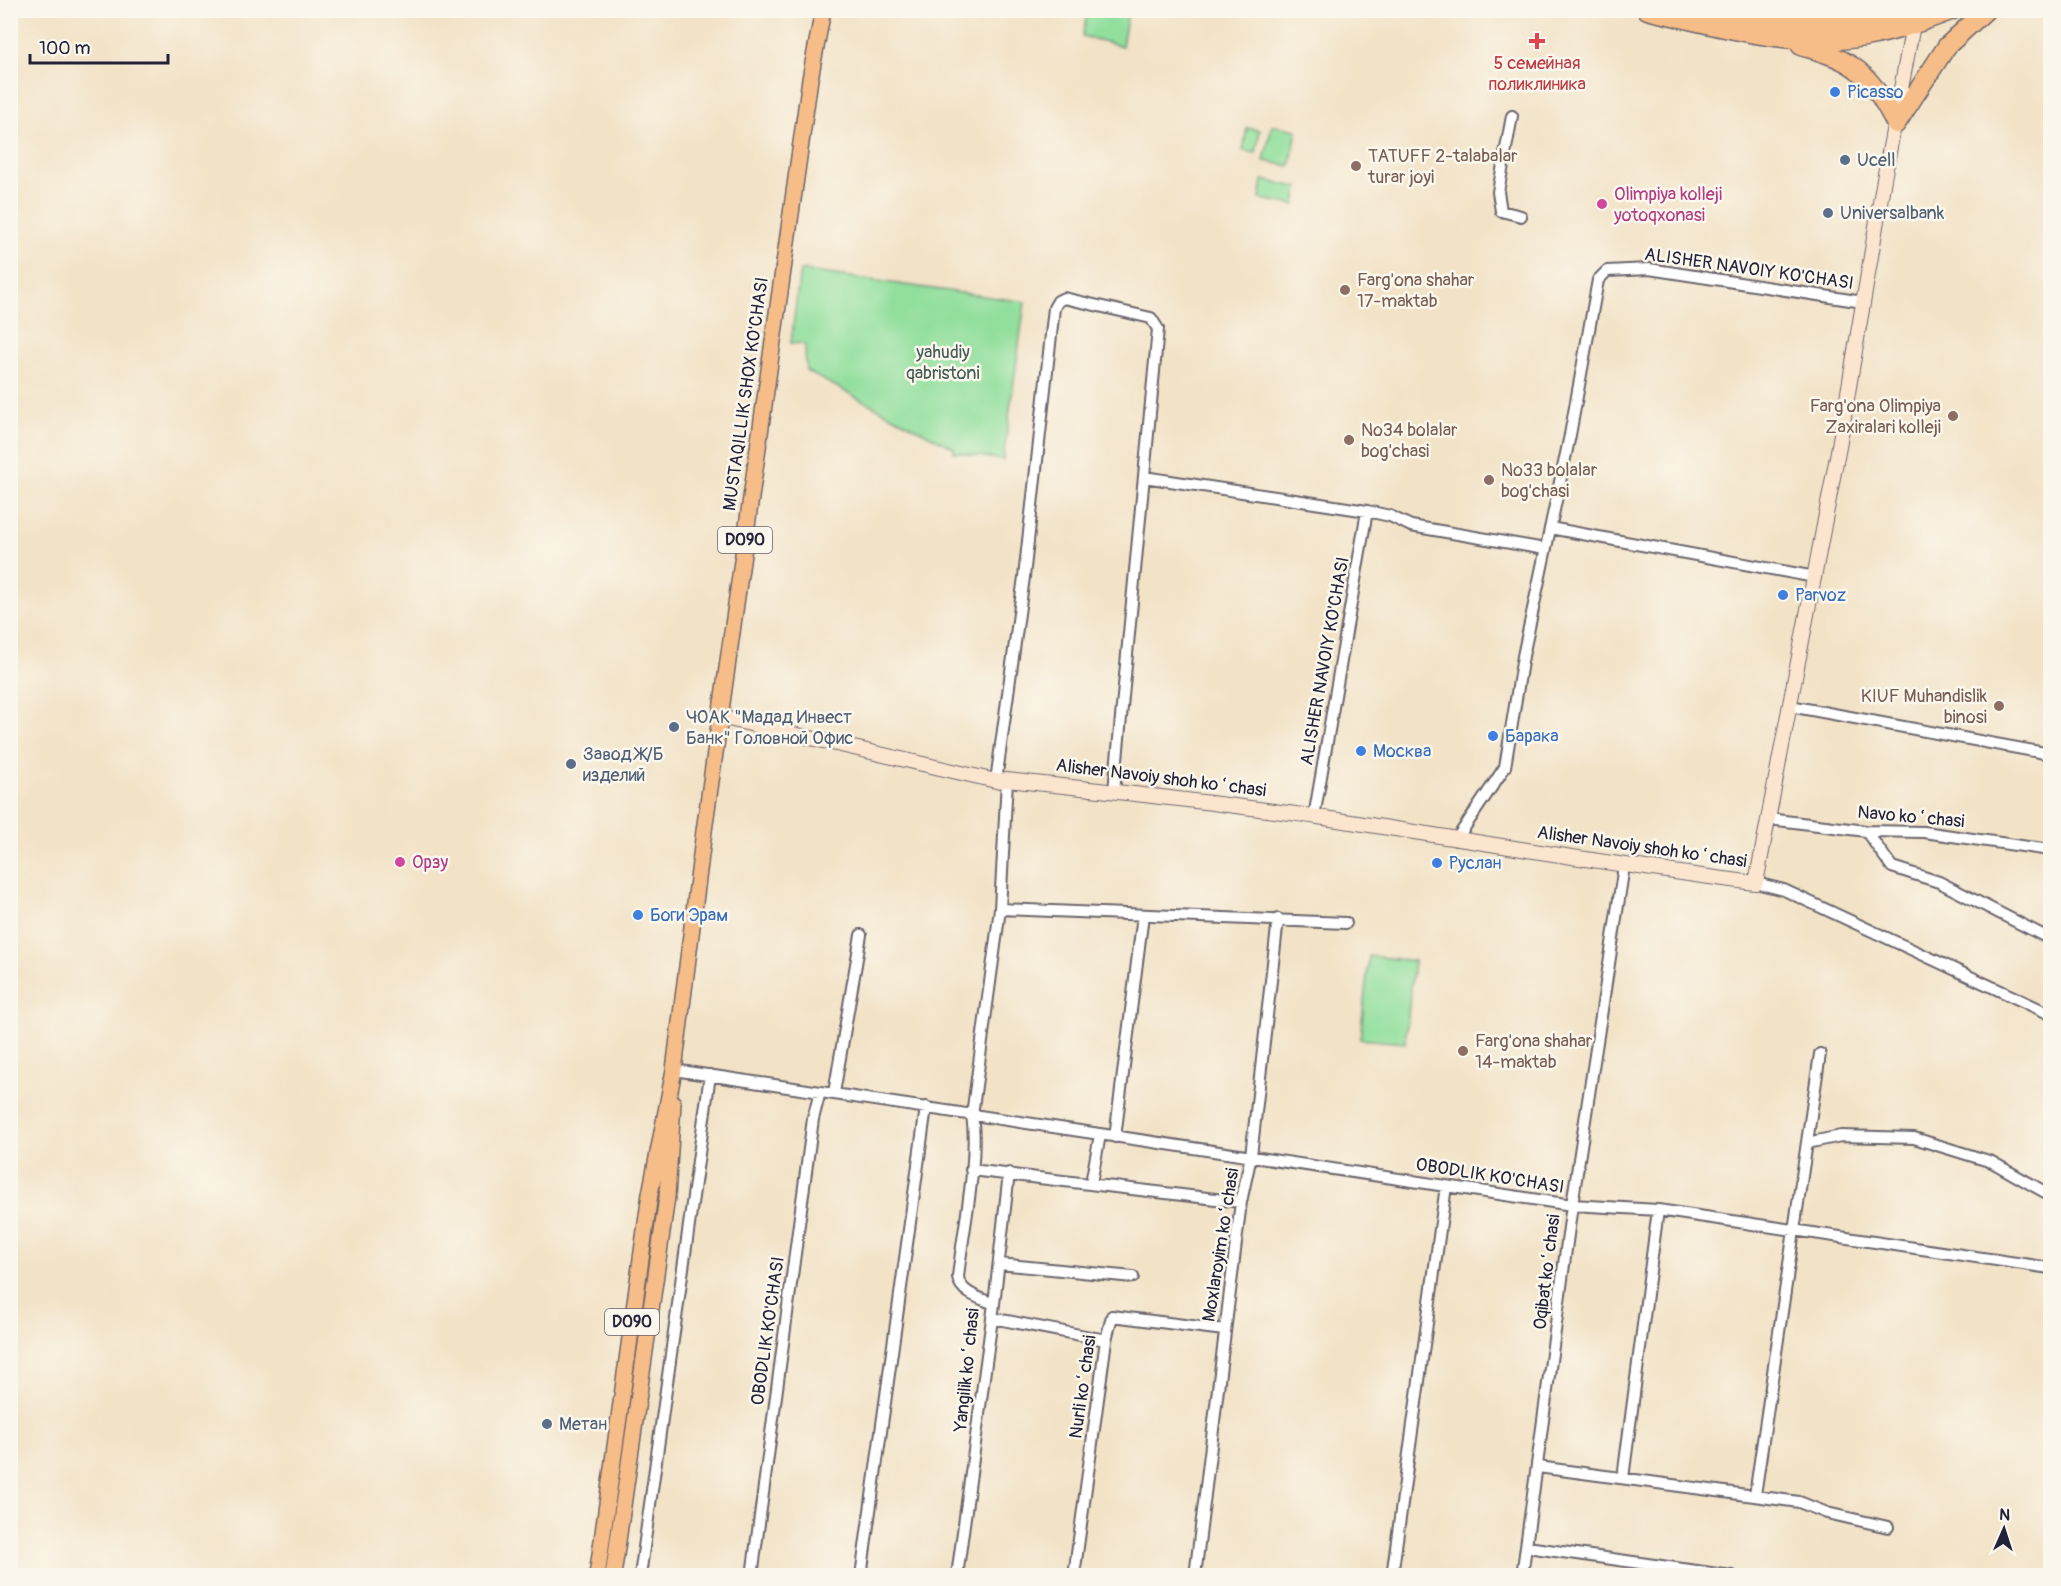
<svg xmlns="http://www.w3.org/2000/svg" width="2061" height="1586" font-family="Pangolin,sans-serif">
<rect width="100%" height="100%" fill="#fbf7ec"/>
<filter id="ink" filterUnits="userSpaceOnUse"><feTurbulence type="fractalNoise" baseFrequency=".0167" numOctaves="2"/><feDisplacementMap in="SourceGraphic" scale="12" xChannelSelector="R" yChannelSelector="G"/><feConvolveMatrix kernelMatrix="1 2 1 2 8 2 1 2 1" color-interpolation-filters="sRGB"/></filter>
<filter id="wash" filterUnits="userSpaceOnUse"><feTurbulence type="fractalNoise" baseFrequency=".008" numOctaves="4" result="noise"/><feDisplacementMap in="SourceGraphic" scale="24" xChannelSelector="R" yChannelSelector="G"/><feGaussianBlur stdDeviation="1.35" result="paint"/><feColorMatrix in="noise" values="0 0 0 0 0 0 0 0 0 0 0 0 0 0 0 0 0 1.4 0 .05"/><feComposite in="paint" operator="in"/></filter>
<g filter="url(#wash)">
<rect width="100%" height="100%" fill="#f2e2c6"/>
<path fill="#92df9d" stroke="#5a806c" stroke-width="1.5" d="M 1088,11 L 1128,11 L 1122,46 L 1082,36 Z
M 1272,125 L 1297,130 L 1290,166 L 1264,161 Z
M 1247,128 L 1260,130 L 1256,153 L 1243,151 Z
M 1263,180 L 1298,187 L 1295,205 L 1260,199 Z
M 800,270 L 1025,302 L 1003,460 L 954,452 L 954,448 L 806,371 L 805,344 L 791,343 Z
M 1369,956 L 1414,961 L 1405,1043 L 1360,1039 Z"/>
</g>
<g filter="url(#ink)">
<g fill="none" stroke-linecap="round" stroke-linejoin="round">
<defs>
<path id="street" d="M 1512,116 L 1498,192 L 1501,211 L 1521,216
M 1144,477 L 1367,511 L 1390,516 L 1411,526 L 1545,549
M 1550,528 L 1815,577
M 1790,706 L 2050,754
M 996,781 L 1024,577 L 1054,308 L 1058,301 L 1064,298 L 1151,318 L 1158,329 L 1114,791
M 1314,817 L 1367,511
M 1769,819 L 1866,831 L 1924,832 L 2050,850
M 1866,831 L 1892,867 L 1939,882 L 2050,939
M 1456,840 L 1505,767 L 1523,656 L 1570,435 L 1598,280 L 1607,271 L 1649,269 L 1863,302
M 1756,883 L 1784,890 L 2050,1014
M 1000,909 L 1346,923
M 674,1070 L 1572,1205 L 1658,1210 L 2050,1268
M 834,1093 L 861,935
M 1115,1137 L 1143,915
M 1807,1143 L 1841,1136 L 1914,1138 L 1992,1162 L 2050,1195
M 971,1170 L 1241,1202
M 1091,1183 L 1100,1135
M 999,1264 L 1133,1277
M 994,1304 L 1009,1173
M 992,1318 L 1106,1340
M 1538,1467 L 1799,1502 L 1827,1513 L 1888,1527
M 1623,1478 L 1658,1210
M 1755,1495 L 1820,1054
M 1527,1547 L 1732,1576
M 640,1576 L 710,1075
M 752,1576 L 813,1119 L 820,1092
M 861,1576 L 926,1107
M 957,1576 L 994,1304 C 980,1298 960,1293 958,1277 C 963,1229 979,1161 972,1115 L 1000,909 L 1007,780
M 1074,1576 L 1106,1340 L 1112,1316 L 1224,1330
M 1195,1576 L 1241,1202 L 1251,1156 L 1278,919
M 1392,1576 L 1446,1186
M 1522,1576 L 1572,1205 L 1624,866"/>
<path id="secondary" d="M 720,717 L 996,781 L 1007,780 C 1111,791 1215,802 1318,817 C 1464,839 1609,865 1756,883 L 1839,446 L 1884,179 L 1913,25"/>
<path id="primary" d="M 597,1576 L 650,1194 L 674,1070 L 704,831 L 810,79 L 823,10
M 613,1576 L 667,1197 L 673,1103"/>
<path id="highway" d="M 1647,10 C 1718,26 1792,49 1865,37 C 1895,32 1924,21 1953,10
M 1710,10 C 1777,26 1840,29 1906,10
M 1801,46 C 1857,61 1869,73 1896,124
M 1896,124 L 1947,46 L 1986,10"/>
</defs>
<use href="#street" stroke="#6b656c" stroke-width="14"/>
<use href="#secondary" stroke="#6b656c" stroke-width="16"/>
<use href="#primary" stroke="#6b656c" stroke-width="18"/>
<use href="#highway" stroke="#6b656c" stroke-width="21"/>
<use href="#street" stroke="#fff" stroke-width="10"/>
<use href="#secondary" stroke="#fce5cf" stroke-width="14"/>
<use href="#primary" stroke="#f7bd88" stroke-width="15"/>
<use href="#highway" stroke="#f7bd88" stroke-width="18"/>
</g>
</g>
<path fill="#e0444e" stroke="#fbf7ec" stroke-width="2" d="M1534 32h6v6h6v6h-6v6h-6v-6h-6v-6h6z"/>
<g fill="#3f7fe0" stroke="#fbf7ec" stroke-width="2">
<circle cx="1835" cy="92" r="6"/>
<circle cx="1783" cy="595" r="6"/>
<circle cx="1493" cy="736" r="6"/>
<circle cx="1361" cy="751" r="6"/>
<circle cx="1437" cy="863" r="6"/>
<circle cx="638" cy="915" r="6"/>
</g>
<g fill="#5c6f8a" stroke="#fbf7ec" stroke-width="2">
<circle cx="1845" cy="160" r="6"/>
<circle cx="1828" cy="213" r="6"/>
<circle cx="674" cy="727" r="6"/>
<circle cx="571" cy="764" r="6"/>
<circle cx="547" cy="1424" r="6"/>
</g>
<g fill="#8d6e63" stroke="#fbf7ec" stroke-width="2">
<circle cx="1356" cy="166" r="6"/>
<circle cx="1345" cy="290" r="6"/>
<circle cx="1953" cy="416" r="6"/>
<circle cx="1349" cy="440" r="6"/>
<circle cx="1489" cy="480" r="6"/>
<circle cx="1999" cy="706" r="6"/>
<circle cx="1463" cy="1051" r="6"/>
</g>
<g fill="#d1479c" stroke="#fbf7ec" stroke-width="2">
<circle cx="1602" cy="204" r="6"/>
<circle cx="400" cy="862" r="6"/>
</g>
<g text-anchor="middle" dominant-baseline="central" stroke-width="5" stroke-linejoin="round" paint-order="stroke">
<g fill="#fbf7ec" stroke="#636270" stroke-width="1.5">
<rect x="718" y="527" width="54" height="26" rx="4.5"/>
<rect x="605" y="1309" width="54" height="26" rx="4.5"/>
</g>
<g font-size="16" font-weight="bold" fill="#22223b">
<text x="745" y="540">D090</text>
<text x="632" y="1322">D090</text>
</g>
<g font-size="18" fill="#be3a42" stroke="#fbf7ec">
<text x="1537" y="63">5 семейная<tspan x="1537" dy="21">поликлиника</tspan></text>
</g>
<g font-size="18" fill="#366cbe" stroke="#fbf7ec" text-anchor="start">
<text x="1847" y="92">Picasso</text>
<text x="1795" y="595">Parvoz</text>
<text x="1505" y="736">Барака</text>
<text x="1373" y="751">Москва</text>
<text x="1449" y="863">Руслан</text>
<text x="650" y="915">Боги Эрам</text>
</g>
<g font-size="18" fill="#785e54" stroke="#fbf7ec" text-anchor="start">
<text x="1368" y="156">TATUFF 2-talabalar<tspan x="1368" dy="21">turar joyi</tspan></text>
<text x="1357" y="280">Farg'ona shahar<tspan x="1357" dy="21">17-maktab</tspan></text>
<text x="1941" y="406" text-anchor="end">Farg'ona Olimpiya<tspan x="1941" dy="21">Zaxiralari kolleji</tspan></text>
<text x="1361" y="430">№34 bolalar<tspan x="1361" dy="21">bog'chasi</tspan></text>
<text x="1501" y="470">№33 bolalar<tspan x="1501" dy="21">bog'chasi</tspan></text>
<text x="1987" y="696" text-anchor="end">KIUF Muhandislik<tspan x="1987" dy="21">binosi</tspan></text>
<text x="1475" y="1041">Farg'ona shahar<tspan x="1475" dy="21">14-maktab</tspan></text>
</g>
<g font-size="18" fill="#4e5e75" stroke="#fbf7ec" text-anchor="start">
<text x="1857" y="160">Ucell</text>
<text x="1840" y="213">Universalbank</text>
<text x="686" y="717">ЧОАК "Мадад Инвест<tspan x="686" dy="21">Банк" Головной Офис</tspan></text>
<text x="583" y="754">Завод Ж/Б<tspan x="583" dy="21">изделий</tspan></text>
<text x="559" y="1424">Метан</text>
</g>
<g font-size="18" fill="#b23c85" stroke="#fbf7ec" text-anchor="start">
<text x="1614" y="194">Olimpiya kolleji<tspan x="1614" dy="21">yotoqxonasi</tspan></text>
<text x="412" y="862">Орзу</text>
</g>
<g font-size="18" fill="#22223b" stroke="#fbf7ec">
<text transform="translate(1749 269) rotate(8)">ALISHER NAVOIY KO'CHASI</text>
<text transform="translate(746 394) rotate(-82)">MUSTAQILLIK SHOX KO'CHASI</text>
<text transform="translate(1325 661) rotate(-80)">ALISHER NAVOIY KO'CHASI</text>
<text transform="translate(1161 778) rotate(7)">Alisher Navoiy shoh koʻchasi</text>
<text transform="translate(1911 817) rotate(5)">Navo koʻchasi</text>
<text transform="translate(1642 847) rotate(8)">Alisher Navoiy shoh koʻchasi</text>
<text transform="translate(1490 1176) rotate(9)">OBODLIK KO'CHASI</text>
<text transform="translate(1221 1245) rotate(-81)">Moxlaroyim koʻchasi</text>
<text transform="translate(1547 1272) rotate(-83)">Oqibat koʻchasi</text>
<text transform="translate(768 1331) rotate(-82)">OBODLIK KO'CHASI</text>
<text transform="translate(967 1370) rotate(-84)">Yangilik koʻchasi</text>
<text transform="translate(1083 1387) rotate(-82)">Nurli koʻchasi</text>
</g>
<g font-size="18" fill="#445b58" stroke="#fbf7ec">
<text x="943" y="352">yahudiy<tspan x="943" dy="21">qabristoni</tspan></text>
</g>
</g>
<rect width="2061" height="1586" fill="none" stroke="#fbf7ec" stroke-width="36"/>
<g transform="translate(2004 1529) rotate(3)" stroke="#fbf7ec" stroke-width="4.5" paint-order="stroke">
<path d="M0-4.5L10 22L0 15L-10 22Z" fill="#22223b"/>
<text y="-9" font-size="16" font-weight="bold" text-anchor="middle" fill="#22223b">N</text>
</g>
<path d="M30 54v9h138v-9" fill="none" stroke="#22223b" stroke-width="3"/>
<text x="39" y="54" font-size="18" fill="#22223b" stroke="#fbf7ec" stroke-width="4.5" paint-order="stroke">100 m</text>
</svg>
